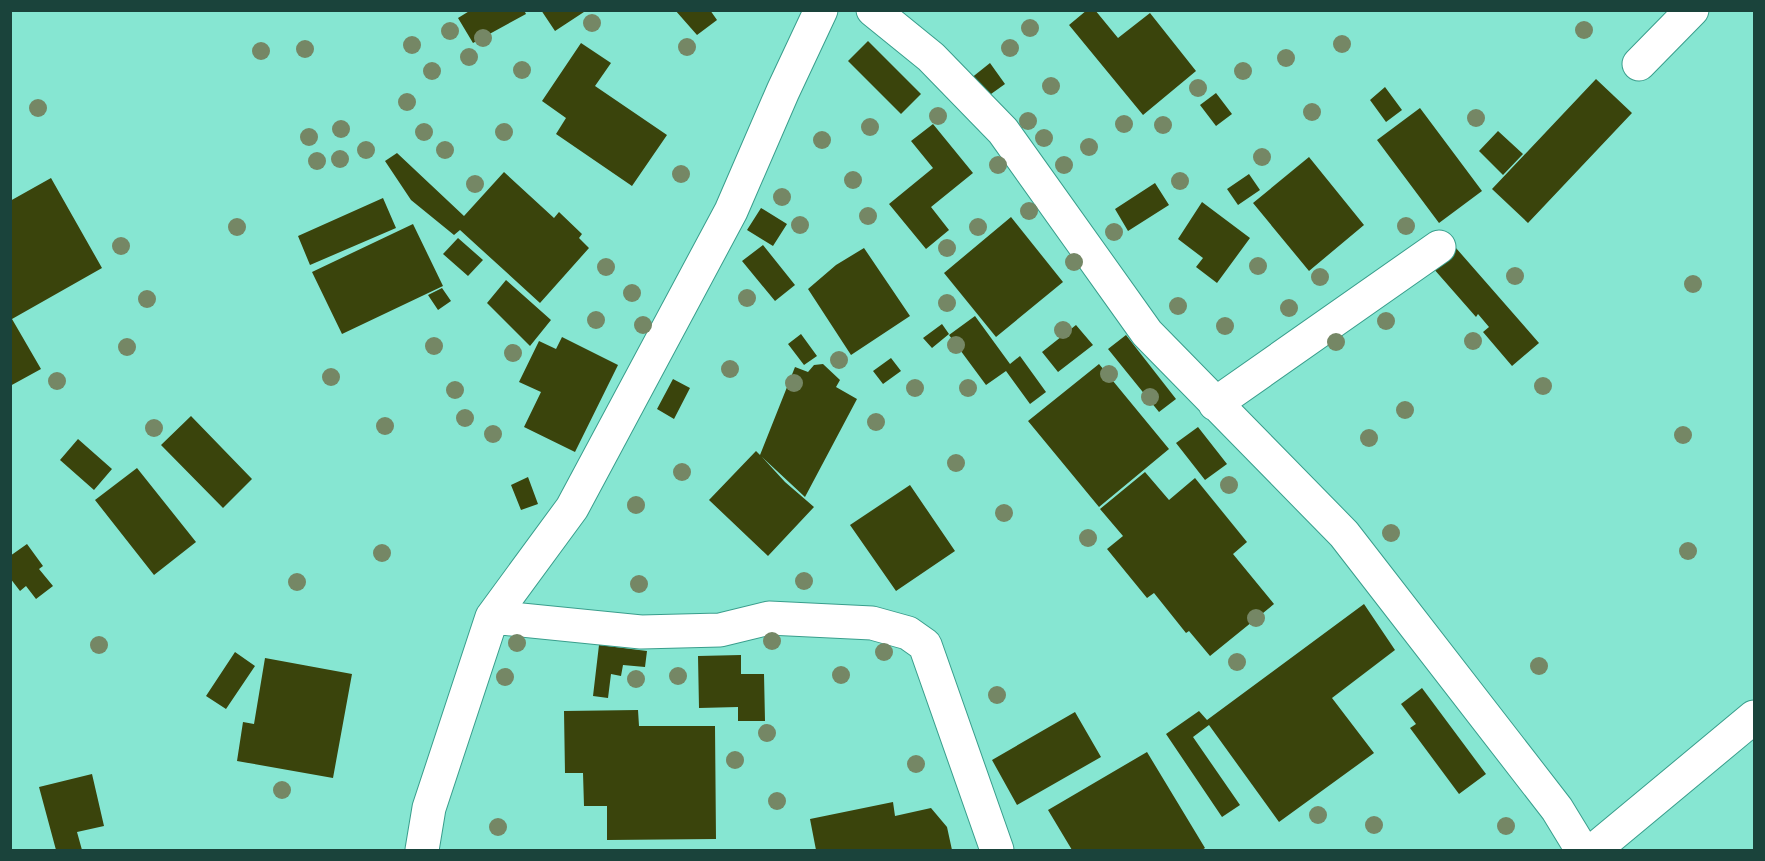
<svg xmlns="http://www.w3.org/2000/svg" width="1765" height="861" font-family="'Public Sans',sans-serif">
<rect width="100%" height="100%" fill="#86e6d2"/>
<path fill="#3a440c" d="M 471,10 L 524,10 L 526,14 L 473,43 L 458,18 Z
M 541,10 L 587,10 L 555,31 Z
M 675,10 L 710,10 L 717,20 L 697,35 Z
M 1087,10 L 1095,10 L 1118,38 L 1150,13 L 1196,71 L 1143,115 L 1069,25 Z
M 868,41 L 921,94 L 901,114 L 848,61 Z
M 581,43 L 611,63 L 595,86 L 667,135 L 632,186 L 556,134 L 566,118 L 542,101 Z
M 990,63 L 1005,84 L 984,99 L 970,79 Z
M 1596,79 L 1632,113 L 1528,223 L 1492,189 Z
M 1385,87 L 1402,110 L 1386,122 L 1370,100 Z
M 1216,93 L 1232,114 L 1216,126 L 1200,105 Z
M 1420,108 L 1482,191 L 1439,223 L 1377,140 Z
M 933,124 L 973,173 L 931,207 L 949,230 L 926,249 L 889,204 L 933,168 L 911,141 Z
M 1498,131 L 1523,154 L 1503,175 L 1479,151 Z
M 397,153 L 464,216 L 504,172 L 554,218 L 559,212 L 582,234 L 579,238 L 589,248 L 540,303 L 460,230 L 454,235 L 411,200 L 385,161 Z
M 1309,157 L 1364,225 L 1309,271 L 1253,203 Z
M 1249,174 L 1260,190 L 1238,205 L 1227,189 Z
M 51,178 L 102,268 L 12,319 L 41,369 L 10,386 L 10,201 Z
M 1155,183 L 1169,205 L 1128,231 L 1115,209 Z
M 383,198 L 396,228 L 310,265 L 298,236 Z
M 1202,202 L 1250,238 L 1217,283 L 1196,267 L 1203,258 L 1178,239 Z
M 761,208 L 787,224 L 773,246 L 747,230 Z
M 1011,217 L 1063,282 L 996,337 L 944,273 Z
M 413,224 L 443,286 L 342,334 L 312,272 Z
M 458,238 L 483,260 L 468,276 L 443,254 Z
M 763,245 L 795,285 L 775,301 L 742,261 Z
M 864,248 L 910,316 L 851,355 L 808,289 L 836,265 Z
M 1456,248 L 1539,343 L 1512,366 L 1483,332 L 1489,327 L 1478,314 L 1476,317 L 1433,268 Z
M 506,280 L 551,320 L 530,346 L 487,303 Z
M 442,288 L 451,301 L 438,310 L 428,295 Z
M 975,316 L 1010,364 L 1020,356 L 1046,392 L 1030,404 L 1006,371 L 986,385 L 949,335 Z
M 942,324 L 949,334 L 932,348 L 923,338 Z
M 1076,325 L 1093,345 L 1058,372 L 1042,352 Z
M 801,334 L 817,356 L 804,365 L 788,344 Z
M 1126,335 L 1176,399 L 1159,412 L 1108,349 Z
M 562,337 L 618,365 L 575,452 L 524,427 L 541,392 L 519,382 L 539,341 L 556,349 Z
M 891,358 L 901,371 L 883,384 L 873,371 Z
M 823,364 L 840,380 L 836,387 L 857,399 L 805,497 L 762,457 L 785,482 L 814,507 L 768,556 L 709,500 L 756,451 L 760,455 L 795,367 L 808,372 L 814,365 Z
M 1099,364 L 1169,449 L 1099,507 L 1028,421 Z
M 673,379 L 690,388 L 674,419 L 657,409 Z
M 191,416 L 252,479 L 223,508 L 161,445 Z
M 1198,427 L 1227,464 L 1205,480 L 1176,443 Z
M 78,439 L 112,469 L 94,490 L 60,460 Z
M 137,468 L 196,542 L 154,575 L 95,500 Z
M 1145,472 L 1169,500 L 1195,478 L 1247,542 L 1233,554 L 1274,604 L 1210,656 L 1189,631 L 1186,633 L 1154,593 L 1147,598 L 1107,549 L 1123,536 L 1100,509 Z
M 528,477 L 538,504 L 521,510 L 511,485 Z
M 910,485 L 955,551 L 896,591 L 850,525 Z
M 27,544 L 43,566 L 39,569 L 53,586 L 36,599 L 26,586 L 20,591 L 10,578 L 10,556 Z
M 1364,604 L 1395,650 L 1332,698 L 1374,753 L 1279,822 L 1209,725 L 1193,737 L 1240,805 L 1222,817 L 1166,734 L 1199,711 L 1207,720 Z
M 599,645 L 647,651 L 645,667 L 623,665 L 621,676 L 611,674 L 608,698 L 593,696 Z
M 235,652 L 255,666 L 226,709 L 206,696 Z
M 741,655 L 741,674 L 764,674 L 765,721 L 738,721 L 738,707 L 699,708 L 698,656 Z
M 265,658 L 352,674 L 333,778 L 237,761 L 243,722 L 254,724 Z
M 1422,688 L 1486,774 L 1459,794 L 1410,728 L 1416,724 L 1401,704 Z
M 638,710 L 639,726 L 715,726 L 716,839 L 607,840 L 607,806 L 584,806 L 583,773 L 565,773 L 564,711 Z
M 1075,712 L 1101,757 L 1017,805 L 992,760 Z
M 1147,752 L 1205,848 L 1202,850 L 1072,850 L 1048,810 Z
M 92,774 L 104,826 L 77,832 L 82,850 L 56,850 L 39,787 Z
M 893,802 L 895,816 L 931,808 L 947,827 L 952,850 L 816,850 L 810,819 Z"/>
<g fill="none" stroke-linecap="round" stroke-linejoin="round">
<defs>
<path id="minor" d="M 873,10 L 931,57 L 1003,131 L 1147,333 L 1344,534 L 1557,809 L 1582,850
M 1639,64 L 1692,10
M 1215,404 L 1439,247
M 492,617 L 641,632 L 720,630 L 769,618 L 872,623 L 908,633 L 925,645 L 997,850
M 422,850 L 429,808 L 492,617 L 572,508 L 731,211 L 783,91 L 821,10
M 1594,850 L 1754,717"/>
</defs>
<use href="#minor" stroke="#399e8c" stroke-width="35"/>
<use href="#minor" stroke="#fff" stroke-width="33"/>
</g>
<g fill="#758765">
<circle cx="592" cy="23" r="9"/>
<circle cx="1030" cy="28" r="9"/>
<circle cx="1584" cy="30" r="9"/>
<circle cx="450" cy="31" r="9"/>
<circle cx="483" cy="38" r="9"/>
<circle cx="1342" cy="44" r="9"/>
<circle cx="412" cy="45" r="9"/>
<circle cx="687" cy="47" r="9"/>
<circle cx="1010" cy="48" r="9"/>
<circle cx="305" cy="49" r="9"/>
<circle cx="261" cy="51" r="9"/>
<circle cx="469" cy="57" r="9"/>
<circle cx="1286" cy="58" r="9"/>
<circle cx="522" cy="70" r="9"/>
<circle cx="432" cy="71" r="9"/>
<circle cx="1243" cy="71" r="9"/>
<circle cx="1051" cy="86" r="9"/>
<circle cx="1198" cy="88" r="9"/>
<circle cx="407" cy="102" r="9"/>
<circle cx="38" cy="108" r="9"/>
<circle cx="1312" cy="112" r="9"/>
<circle cx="938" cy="116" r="9"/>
<circle cx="1476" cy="118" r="9"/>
<circle cx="1028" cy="121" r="9"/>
<circle cx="1124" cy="124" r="9"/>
<circle cx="1163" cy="125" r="9"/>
<circle cx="870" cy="127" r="9"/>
<circle cx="341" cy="129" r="9"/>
<circle cx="424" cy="132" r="9"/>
<circle cx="504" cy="132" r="9"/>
<circle cx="309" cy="137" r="9"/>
<circle cx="1044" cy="138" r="9"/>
<circle cx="822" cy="140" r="9"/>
<circle cx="1089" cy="147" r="9"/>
<circle cx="366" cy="150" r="9"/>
<circle cx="445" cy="150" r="9"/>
<circle cx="1262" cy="157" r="9"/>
<circle cx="340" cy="159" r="9"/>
<circle cx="317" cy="161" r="9"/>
<circle cx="998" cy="165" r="9"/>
<circle cx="1064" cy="165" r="9"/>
<circle cx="681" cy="174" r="9"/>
<circle cx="853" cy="180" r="9"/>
<circle cx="1180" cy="181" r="9"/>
<circle cx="475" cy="184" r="9"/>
<circle cx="782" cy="197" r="9"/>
<circle cx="1029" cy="211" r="9"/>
<circle cx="868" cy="216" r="9"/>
<circle cx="800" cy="225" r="9"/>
<circle cx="1406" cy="226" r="9"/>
<circle cx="237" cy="227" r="9"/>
<circle cx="978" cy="227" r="9"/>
<circle cx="1114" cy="232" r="9"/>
<circle cx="121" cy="246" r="9"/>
<circle cx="947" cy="248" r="9"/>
<circle cx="1074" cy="262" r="9"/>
<circle cx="1258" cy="266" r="9"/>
<circle cx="606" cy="267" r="9"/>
<circle cx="1515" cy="276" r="9"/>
<circle cx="1320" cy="277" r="9"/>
<circle cx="1693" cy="284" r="9"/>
<circle cx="632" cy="293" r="9"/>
<circle cx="747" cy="298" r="9"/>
<circle cx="147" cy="299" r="9"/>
<circle cx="947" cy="303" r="9"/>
<circle cx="1178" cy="306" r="9"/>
<circle cx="1289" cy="308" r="9"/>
<circle cx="596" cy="320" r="9"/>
<circle cx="1386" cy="321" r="9"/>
<circle cx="643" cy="325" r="9"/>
<circle cx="1225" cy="326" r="9"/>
<circle cx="1063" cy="330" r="9"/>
<circle cx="1473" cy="341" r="9"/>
<circle cx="1336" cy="342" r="9"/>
<circle cx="956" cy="345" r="9"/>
<circle cx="434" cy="346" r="9"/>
<circle cx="127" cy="347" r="9"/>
<circle cx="513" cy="353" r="9"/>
<circle cx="839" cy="360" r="9"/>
<circle cx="730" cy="369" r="9"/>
<circle cx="1109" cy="374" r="9"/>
<circle cx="331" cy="377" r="9"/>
<circle cx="57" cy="381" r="9"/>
<circle cx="794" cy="383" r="9"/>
<circle cx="1543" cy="386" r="9"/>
<circle cx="915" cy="388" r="9"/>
<circle cx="968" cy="388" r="9"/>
<circle cx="455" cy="390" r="9"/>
<circle cx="1150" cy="397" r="9"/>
<circle cx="1405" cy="410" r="9"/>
<circle cx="465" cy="418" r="9"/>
<circle cx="876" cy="422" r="9"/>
<circle cx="385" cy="426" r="9"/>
<circle cx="154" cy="428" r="9"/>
<circle cx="493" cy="434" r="9"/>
<circle cx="1683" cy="435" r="9"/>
<circle cx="1369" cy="438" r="9"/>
<circle cx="956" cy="463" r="9"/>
<circle cx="682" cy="472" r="9"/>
<circle cx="1229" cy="485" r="9"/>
<circle cx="636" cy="505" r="9"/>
<circle cx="1004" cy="513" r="9"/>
<circle cx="1391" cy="533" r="9"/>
<circle cx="1088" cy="538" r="9"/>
<circle cx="1688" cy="551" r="9"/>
<circle cx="382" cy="553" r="9"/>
<circle cx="804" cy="581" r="9"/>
<circle cx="297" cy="582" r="9"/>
<circle cx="639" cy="584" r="9"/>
<circle cx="1256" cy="618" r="9"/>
<circle cx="772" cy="641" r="9"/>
<circle cx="517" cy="643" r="9"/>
<circle cx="99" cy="645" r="9"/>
<circle cx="884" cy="652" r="9"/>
<circle cx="1237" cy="662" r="9"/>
<circle cx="1539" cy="666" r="9"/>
<circle cx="841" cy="675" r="9"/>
<circle cx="678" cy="676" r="9"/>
<circle cx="505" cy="677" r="9"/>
<circle cx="636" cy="679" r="9"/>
<circle cx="997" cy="695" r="9"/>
<circle cx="767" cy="733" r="9"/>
<circle cx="735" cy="760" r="9"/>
<circle cx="916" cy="764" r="9"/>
<circle cx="282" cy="790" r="9"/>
<circle cx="777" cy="801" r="9"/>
<circle cx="1318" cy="815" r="9"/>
<circle cx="1374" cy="825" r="9"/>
<circle cx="1506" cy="826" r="9"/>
<circle cx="498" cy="827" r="9"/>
</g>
<rect width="1765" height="861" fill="none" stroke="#1a433b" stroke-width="24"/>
</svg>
